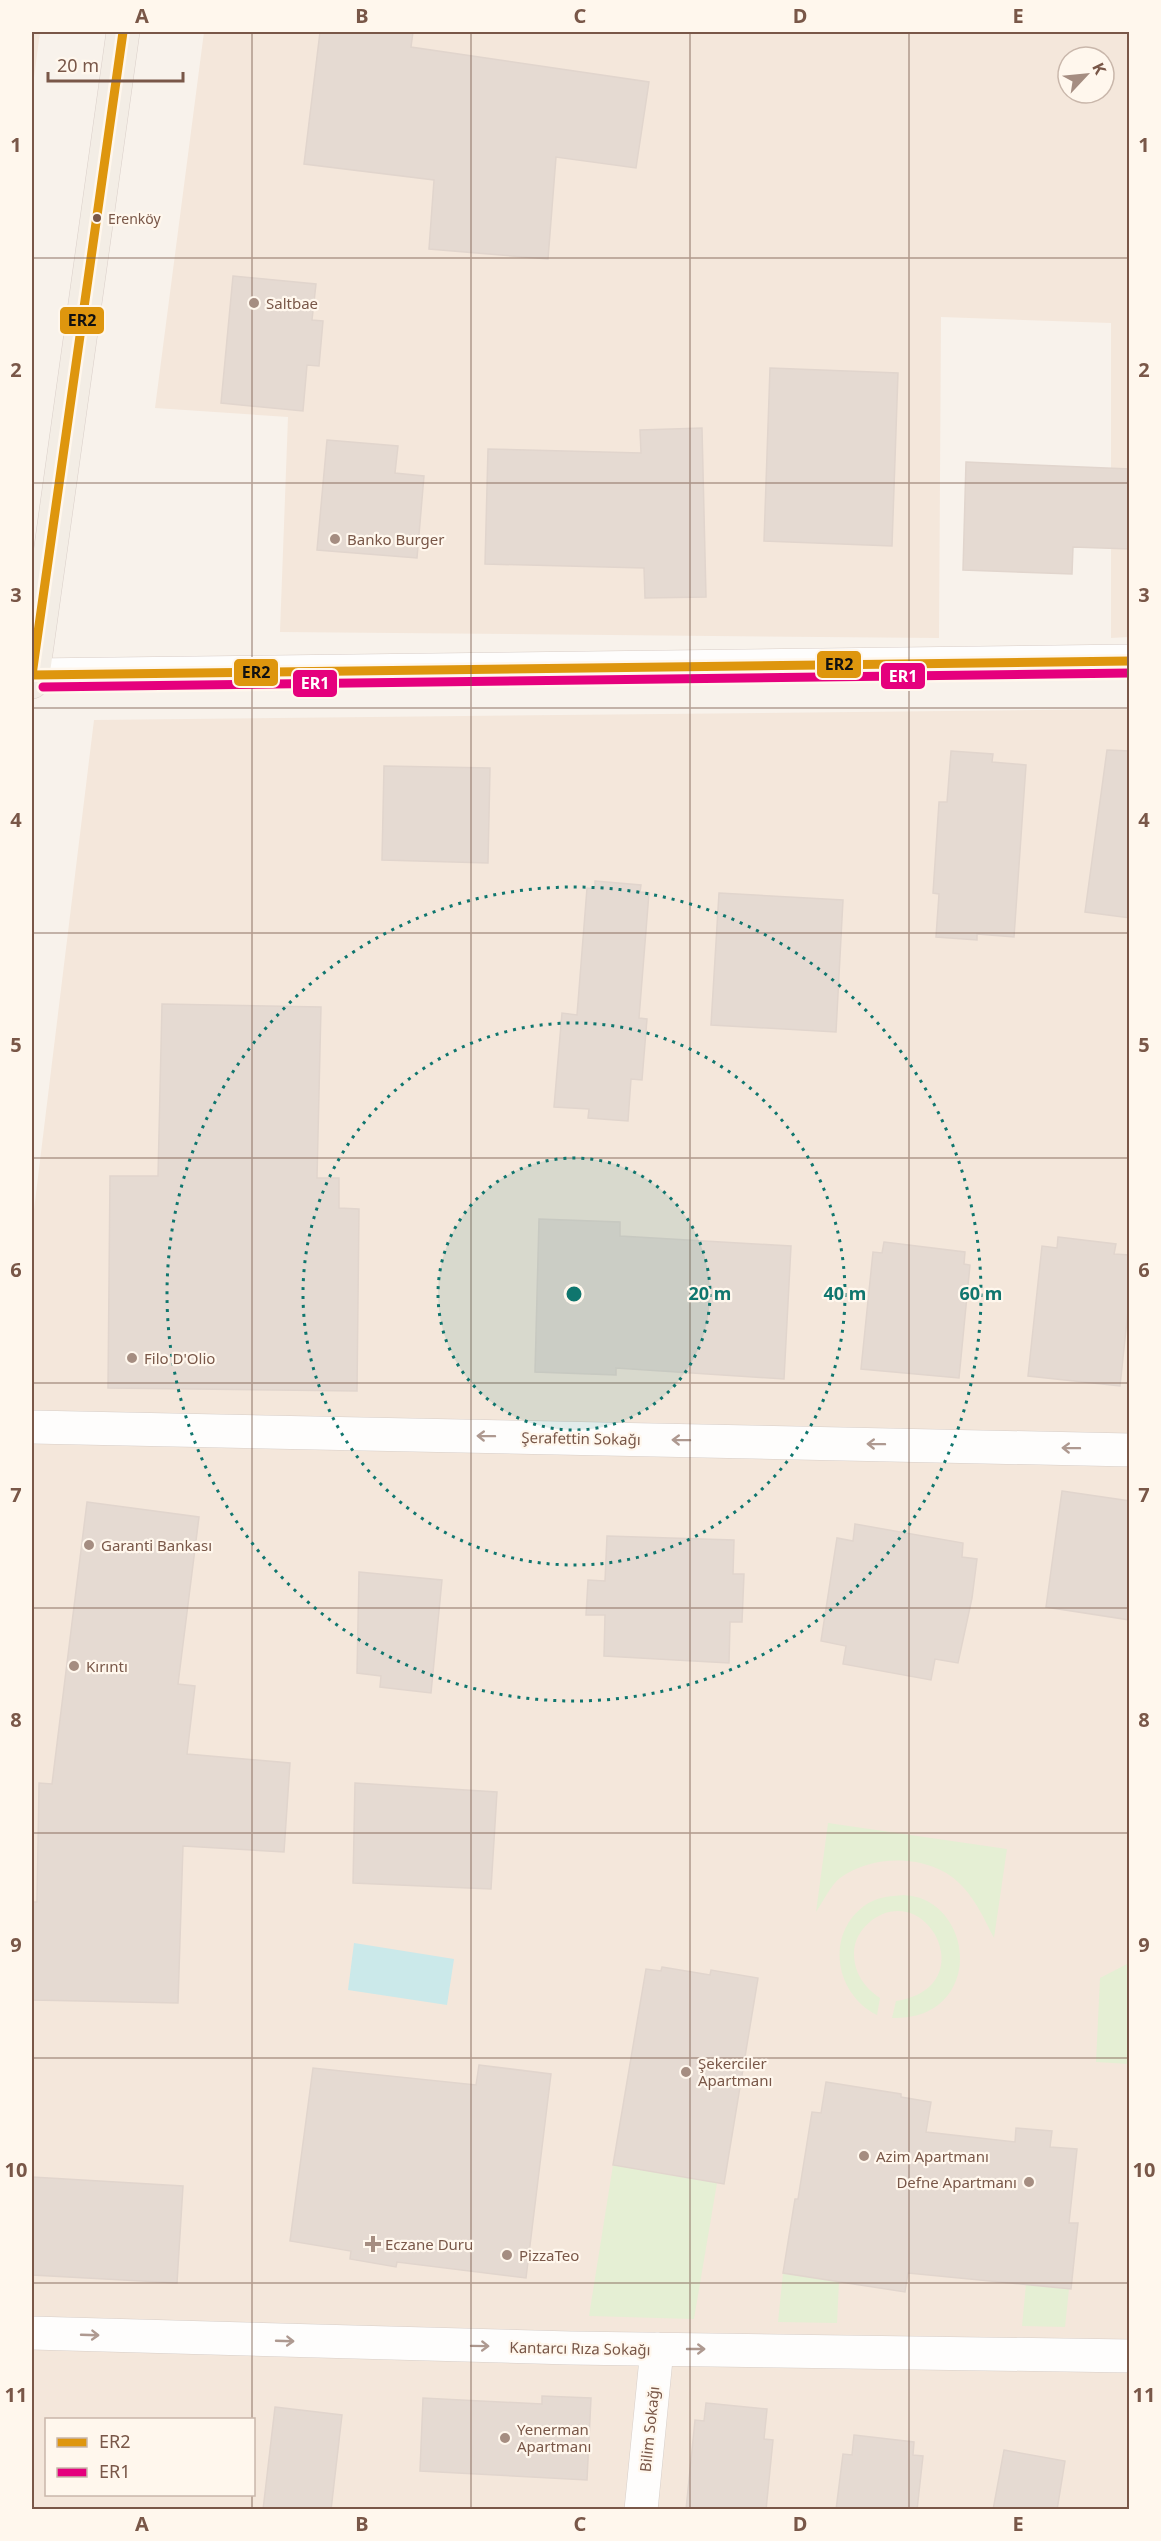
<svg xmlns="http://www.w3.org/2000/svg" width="1161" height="2541" font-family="'Noto Sans',sans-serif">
<rect width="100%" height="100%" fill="#f8f2eb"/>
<path fill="#f4e7db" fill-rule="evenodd" d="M 32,32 L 40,32 L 32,93 Z
M 204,32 L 1129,32 L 1129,637 L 1111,638 L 1111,323 L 941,317 L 939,638 L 280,632 L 288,417 L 155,408 ZM 1068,57 L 1104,57 L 1104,93 L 1068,93 Z
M 1129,709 L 1129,2509 L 32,2510 L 32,1226 L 94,720 ZM 46,2420 L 254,2420 L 254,2494 L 46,2494 Z"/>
<path fill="#e5efd4" d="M 828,1823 L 1007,1849 L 994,1938 C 985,1921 977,1902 963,1887 C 934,1854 874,1853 840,1878 C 830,1886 823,1902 816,1912 Z
M 904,1895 C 912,1896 920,1897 927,1901 C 970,1924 973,1993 924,2013 C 914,2017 903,2018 892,2018 L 896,2001 C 984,1987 927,1878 871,1921 C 861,1929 854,1940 854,1953 C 854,1973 864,1987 880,1998 L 877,2015 C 835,1994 825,1935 864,1906 C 876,1897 890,1896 904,1895 Z
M 1129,1963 L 1129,2064 L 1096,2062 L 1100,1978 Z
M 613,2165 L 717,2183 L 694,2319 L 589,2316 Z
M 783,2273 L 839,2282 L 837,2323 L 778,2322 Z
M 1026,2284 L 1069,2289 L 1065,2327 L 1022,2326 Z"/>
<path fill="#cbe9ea" d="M 354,1943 L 454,1959 L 447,2005 L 348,1990 Z"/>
<path fill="#e5dad2" stroke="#e1d5cd" stroke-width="1.5" d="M 320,32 L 413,32 L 411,47 L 649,82 L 636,168 L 556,157 L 548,259 L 429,249 L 434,180 L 304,164 Z
M 233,276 L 316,284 L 312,320 L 323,321 L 319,366 L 307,365 L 303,411 L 221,403 Z
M 770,368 L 898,373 L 892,546 L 764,541 Z
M 702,428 L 706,597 L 645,598 L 644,568 L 485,564 L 488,449 L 641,453 L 640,430 Z
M 327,440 L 398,446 L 395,473 L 424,476 L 417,558 L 317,550 Z
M 966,462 L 1130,469 L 1130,549 L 1073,547 L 1072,574 L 963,570 Z
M 1107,750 L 1130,751 L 1130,918 L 1085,912 Z
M 951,751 L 993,754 L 992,762 L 1026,765 L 1014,937 L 977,934 L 977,940 L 936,937 L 939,894 L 933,893 L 939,802 L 947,802 Z
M 384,766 L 490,768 L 488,863 L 382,860 Z
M 595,881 L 641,885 L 640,892 L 649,893 L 639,1018 L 647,1019 L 642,1080 L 631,1079 L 628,1121 L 588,1118 L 589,1109 L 554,1107 L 562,1013 L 577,1015 L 587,888 L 595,889 Z
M 719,893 L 843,900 L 836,1032 L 711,1025 Z
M 162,1004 L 321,1007 L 317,1178 L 339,1178 L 339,1208 L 359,1209 L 357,1391 L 108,1388 L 110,1176 L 158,1176 Z
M 539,1219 L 620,1222 L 620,1236 L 791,1246 L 784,1379 L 616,1368 L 616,1375 L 535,1372 Z
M 1058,1237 L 1116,1244 L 1114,1254 L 1130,1255 L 1130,1292 L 1120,1386 L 1028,1376 L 1042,1246 L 1057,1248 Z
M 884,1242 L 965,1252 L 964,1264 L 970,1265 L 959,1378 L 861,1369 L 873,1252 L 882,1253 Z
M 1062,1491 L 1130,1501 L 1130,1620 L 1046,1607 Z
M 87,1502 L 199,1517 L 178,1684 L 195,1686 L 187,1754 L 290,1763 L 284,1852 L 183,1846 L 178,2003 L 32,2000 L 32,1902 L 37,1902 L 39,1783 L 52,1784 Z
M 855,1524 L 963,1543 L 962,1557 L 977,1559 L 972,1598 L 958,1663 L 935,1659 L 931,1680 L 843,1664 L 846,1646 L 821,1641 L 837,1538 L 853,1541 Z
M 607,1536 L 734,1540 L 733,1574 L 744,1574 L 742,1622 L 730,1622 L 729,1663 L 604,1656 L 605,1615 L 586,1615 L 588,1580 L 605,1581 Z
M 359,1572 L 442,1580 L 431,1693 L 380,1687 L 381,1676 L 357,1673 Z
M 355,1783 L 497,1792 L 491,1889 L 353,1883 Z
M 662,1967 L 710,1975 L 711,1970 L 758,1978 L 724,2184 L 613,2165 L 646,1969 L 661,1971 Z
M 479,2065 L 551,2074 L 526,2278 L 397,2262 L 396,2267 L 350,2259 L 351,2251 L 290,2241 L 313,2068 L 476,2085 Z
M 826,2082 L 901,2094 L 901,2097 L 931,2102 L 926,2132 L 1015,2142 L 1016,2128 L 1052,2131 L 1050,2147 L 1077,2149 L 1069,2223 L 1078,2223 L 1071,2289 L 908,2273 L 905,2292 L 783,2273 L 795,2199 L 798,2199 L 812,2112 L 821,2113 Z
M 32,2177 L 183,2186 L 177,2283 L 32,2275 Z
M 542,2396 L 591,2398 L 587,2480 L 420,2471 L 423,2398 L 542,2404 Z
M 706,2403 L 767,2409 L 764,2439 L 773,2440 L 766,2510 L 686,2510 L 695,2420 L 704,2421 Z
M 275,2407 L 342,2415 L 331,2510 L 263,2510 Z
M 854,2435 L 914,2442 L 913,2455 L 923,2456 L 917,2510 L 836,2510 L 843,2454 L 852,2455 Z
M 1004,2450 L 1065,2461 L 1057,2510 L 993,2510 Z"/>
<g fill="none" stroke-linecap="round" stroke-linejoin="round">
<defs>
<path id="minor" d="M 32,1427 L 1130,1450
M 32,2333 L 571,2348 L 1130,2356
M 641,2510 L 657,2349"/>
<path id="secondary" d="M 32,675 L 1130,661"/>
<path id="primary" d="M 32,682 L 123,32"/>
</defs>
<use href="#minor" stroke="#d7cec8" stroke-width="34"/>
<use href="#secondary" stroke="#d8cdc7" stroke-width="34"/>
<use href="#primary" stroke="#dacfc9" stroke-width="34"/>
<use href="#minor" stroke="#fefdfc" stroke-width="33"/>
<use href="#secondary" stroke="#fefdfc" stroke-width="33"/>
<use href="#primary" stroke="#f3ede5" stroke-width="33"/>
<defs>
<path id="bus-1" d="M 123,32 L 32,675 L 1130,661"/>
<path id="bus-2" d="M 43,687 L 1130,673"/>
</defs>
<use href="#bus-1" stroke="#fff7ed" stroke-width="14"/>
<use href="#bus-2" stroke="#fff7ed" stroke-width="14"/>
<use href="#bus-1" stroke="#de960e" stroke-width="9"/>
<use href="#bus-2" stroke="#e5007d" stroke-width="9"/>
</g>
<defs><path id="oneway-shaft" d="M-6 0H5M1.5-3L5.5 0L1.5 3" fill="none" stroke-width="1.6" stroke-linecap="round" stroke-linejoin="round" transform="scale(1.5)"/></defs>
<g stroke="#ae9990">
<use href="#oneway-shaft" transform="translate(486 1436) rotate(-179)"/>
<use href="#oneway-shaft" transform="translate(681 1440) rotate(-179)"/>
<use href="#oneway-shaft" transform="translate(876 1444) rotate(-179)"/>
<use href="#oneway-shaft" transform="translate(1071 1448) rotate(-179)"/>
<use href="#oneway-shaft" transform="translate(90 2335) rotate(2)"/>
<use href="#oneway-shaft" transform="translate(285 2341) rotate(2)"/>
<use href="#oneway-shaft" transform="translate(480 2346) rotate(1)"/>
<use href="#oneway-shaft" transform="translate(696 2349)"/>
</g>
<path fill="none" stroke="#795748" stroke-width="1.5" stroke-opacity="0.55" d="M 252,32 L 252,2420M 471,32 L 471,2510M 690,32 L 690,2510M 909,32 L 909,2510M 32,258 L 1130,258M 32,483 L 1130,483M 32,708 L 1130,708M 32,933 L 1130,933M 32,1158 L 1130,1158M 32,1383 L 1130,1383M 32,1608 L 1130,1608M 32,1833 L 1130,1833M 32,2058 L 1130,2058M 32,2283 L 1130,2283M 252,2494 L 252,2510"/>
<circle cx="574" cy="1294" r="136" fill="#0f766e" fill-opacity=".12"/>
<g fill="none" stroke="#0f766e" stroke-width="3" stroke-dasharray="3 6">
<circle cx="574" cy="1294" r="136"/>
<circle cx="574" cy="1294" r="271"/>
<circle cx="574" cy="1294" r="407"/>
</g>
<circle fill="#795748" stroke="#fff7ed" stroke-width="2" cx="97" cy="218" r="5"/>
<g fill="#a58d81" stroke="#fff7ed" stroke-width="2">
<circle cx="254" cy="303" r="6"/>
<circle cx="335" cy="539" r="6"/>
<circle cx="132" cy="1358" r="6"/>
<circle cx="89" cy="1545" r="6"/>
<circle cx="74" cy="1666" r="6"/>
<circle cx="686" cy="2072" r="6"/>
<circle cx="864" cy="2156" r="6"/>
<circle cx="1029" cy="2182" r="6"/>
<path d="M370 2235h6v6h6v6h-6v6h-6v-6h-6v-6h6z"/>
<circle cx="507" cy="2255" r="6"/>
<circle cx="505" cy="2438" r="6"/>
</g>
<g text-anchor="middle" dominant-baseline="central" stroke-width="4.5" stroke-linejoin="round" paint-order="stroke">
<g font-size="14" fill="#795748" stroke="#fff7ed" text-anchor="start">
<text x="108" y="218">Erenköy</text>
</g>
<g font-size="15" fill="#795748" stroke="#fff7ed" text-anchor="start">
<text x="266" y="303">Saltbae</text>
<text x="347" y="539">Banko Burger</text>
<text x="144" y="1358">Filo D'Olio</text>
<text x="101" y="1545">Garanti Bankası</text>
<text x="86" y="1666">Kırıntı</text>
<text x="698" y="2063">Şekerciler<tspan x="698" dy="17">Apartmanı</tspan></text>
<text x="876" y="2156">Azim Apartmanı</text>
<text x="1017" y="2182" text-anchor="end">Defne Apartmanı</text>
<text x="385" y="2244">Eczane Duru</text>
<text x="519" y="2255">PizzaTeo</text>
<text x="517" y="2429">Yenerman<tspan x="517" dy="17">Apartmanı</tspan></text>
</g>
<g font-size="15" fill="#795748" stroke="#fff7ed">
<text transform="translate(581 1438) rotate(1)">Şerafettin Sokağı</text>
<text transform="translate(580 2348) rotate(1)">Kantarcı Rıza Sokağı</text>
<text transform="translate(649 2429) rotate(-84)">Bilim Sokağı</text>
</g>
</g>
<circle cx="574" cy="1294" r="9" fill="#0f766e" stroke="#fff7ed" stroke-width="3"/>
<g font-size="18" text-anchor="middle" font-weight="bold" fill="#0f766e" stroke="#fff7ed" stroke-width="4.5" stroke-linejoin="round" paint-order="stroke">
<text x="710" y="1300">20 m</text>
<text x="845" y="1300">40 m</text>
<text x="981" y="1300">60 m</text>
</g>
<g stroke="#fff7ed" stroke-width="2">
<rect x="59" y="306" width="46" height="29" rx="6" fill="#de960e"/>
<rect x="816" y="650" width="46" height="29" rx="6" fill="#de960e"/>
<rect x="233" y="658" width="46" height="29" rx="6" fill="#de960e"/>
<rect x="880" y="662" width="46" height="28" rx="6" fill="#e5007d"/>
<rect x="292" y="669" width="46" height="29" rx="6" fill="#e5007d"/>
</g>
<g font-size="16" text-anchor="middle" font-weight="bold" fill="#fff">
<text x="903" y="682">ER1</text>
<text x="315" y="689">ER1</text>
</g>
<g font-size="16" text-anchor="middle" font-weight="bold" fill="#111">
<text x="82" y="326">ER2</text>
<text x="839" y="670">ER2</text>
<text x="256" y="678">ER2</text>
</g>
<rect width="1161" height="2541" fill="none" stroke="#fff7ed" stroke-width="66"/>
<rect x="45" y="2418" width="210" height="78" fill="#fff7ed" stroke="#c9b7ab" stroke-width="1.5"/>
<rect x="57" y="2438" width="30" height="9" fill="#de960e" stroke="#c9b7ab" stroke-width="1.5"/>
<text x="99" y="2448" font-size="18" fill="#795748">ER2</text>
<rect x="57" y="2468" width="30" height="9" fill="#e5007d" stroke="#c9b7ab" stroke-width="1.5"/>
<text x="99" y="2478" font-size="18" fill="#795748">ER1</text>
<g transform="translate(1086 75) rotate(64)"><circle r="28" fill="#fff7ed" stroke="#c9b7ab" stroke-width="1.5"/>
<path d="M0-4.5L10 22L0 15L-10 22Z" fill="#a58d81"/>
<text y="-9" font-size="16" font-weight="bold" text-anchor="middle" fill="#795748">K</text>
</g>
<path d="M48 72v9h135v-9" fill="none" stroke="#795748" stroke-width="3"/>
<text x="57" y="72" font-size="18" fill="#795748" stroke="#fff7ed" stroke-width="4.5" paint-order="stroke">20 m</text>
<rect x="33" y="33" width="1095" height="2475" fill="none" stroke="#795748" stroke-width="2"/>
<g font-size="20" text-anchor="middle" font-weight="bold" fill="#795748">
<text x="142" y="23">A</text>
<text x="362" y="23">B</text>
<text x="580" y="23">C</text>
<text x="800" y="23">D</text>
<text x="1018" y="23">E</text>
<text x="16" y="152">1</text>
<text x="1144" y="152">1</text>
<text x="16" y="377">2</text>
<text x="1144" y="377">2</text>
<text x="16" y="602">3</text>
<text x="1144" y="602">3</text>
<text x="16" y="827">4</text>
<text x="1144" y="827">4</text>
<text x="16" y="1052">5</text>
<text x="1144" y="1052">5</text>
<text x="16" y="1277">6</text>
<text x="1144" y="1277">6</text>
<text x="16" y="1502">7</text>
<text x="1144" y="1502">7</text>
<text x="16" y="1727">8</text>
<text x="1144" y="1727">8</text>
<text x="16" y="1952">9</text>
<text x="1144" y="1952">9</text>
<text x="16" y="2177">10</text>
<text x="1144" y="2177">10</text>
<text x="16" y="2402">11</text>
<text x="1144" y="2402">11</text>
<text x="142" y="2531">A</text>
<text x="362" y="2531">B</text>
<text x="580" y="2531">C</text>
<text x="800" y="2531">D</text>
<text x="1018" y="2531">E</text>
</g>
</svg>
